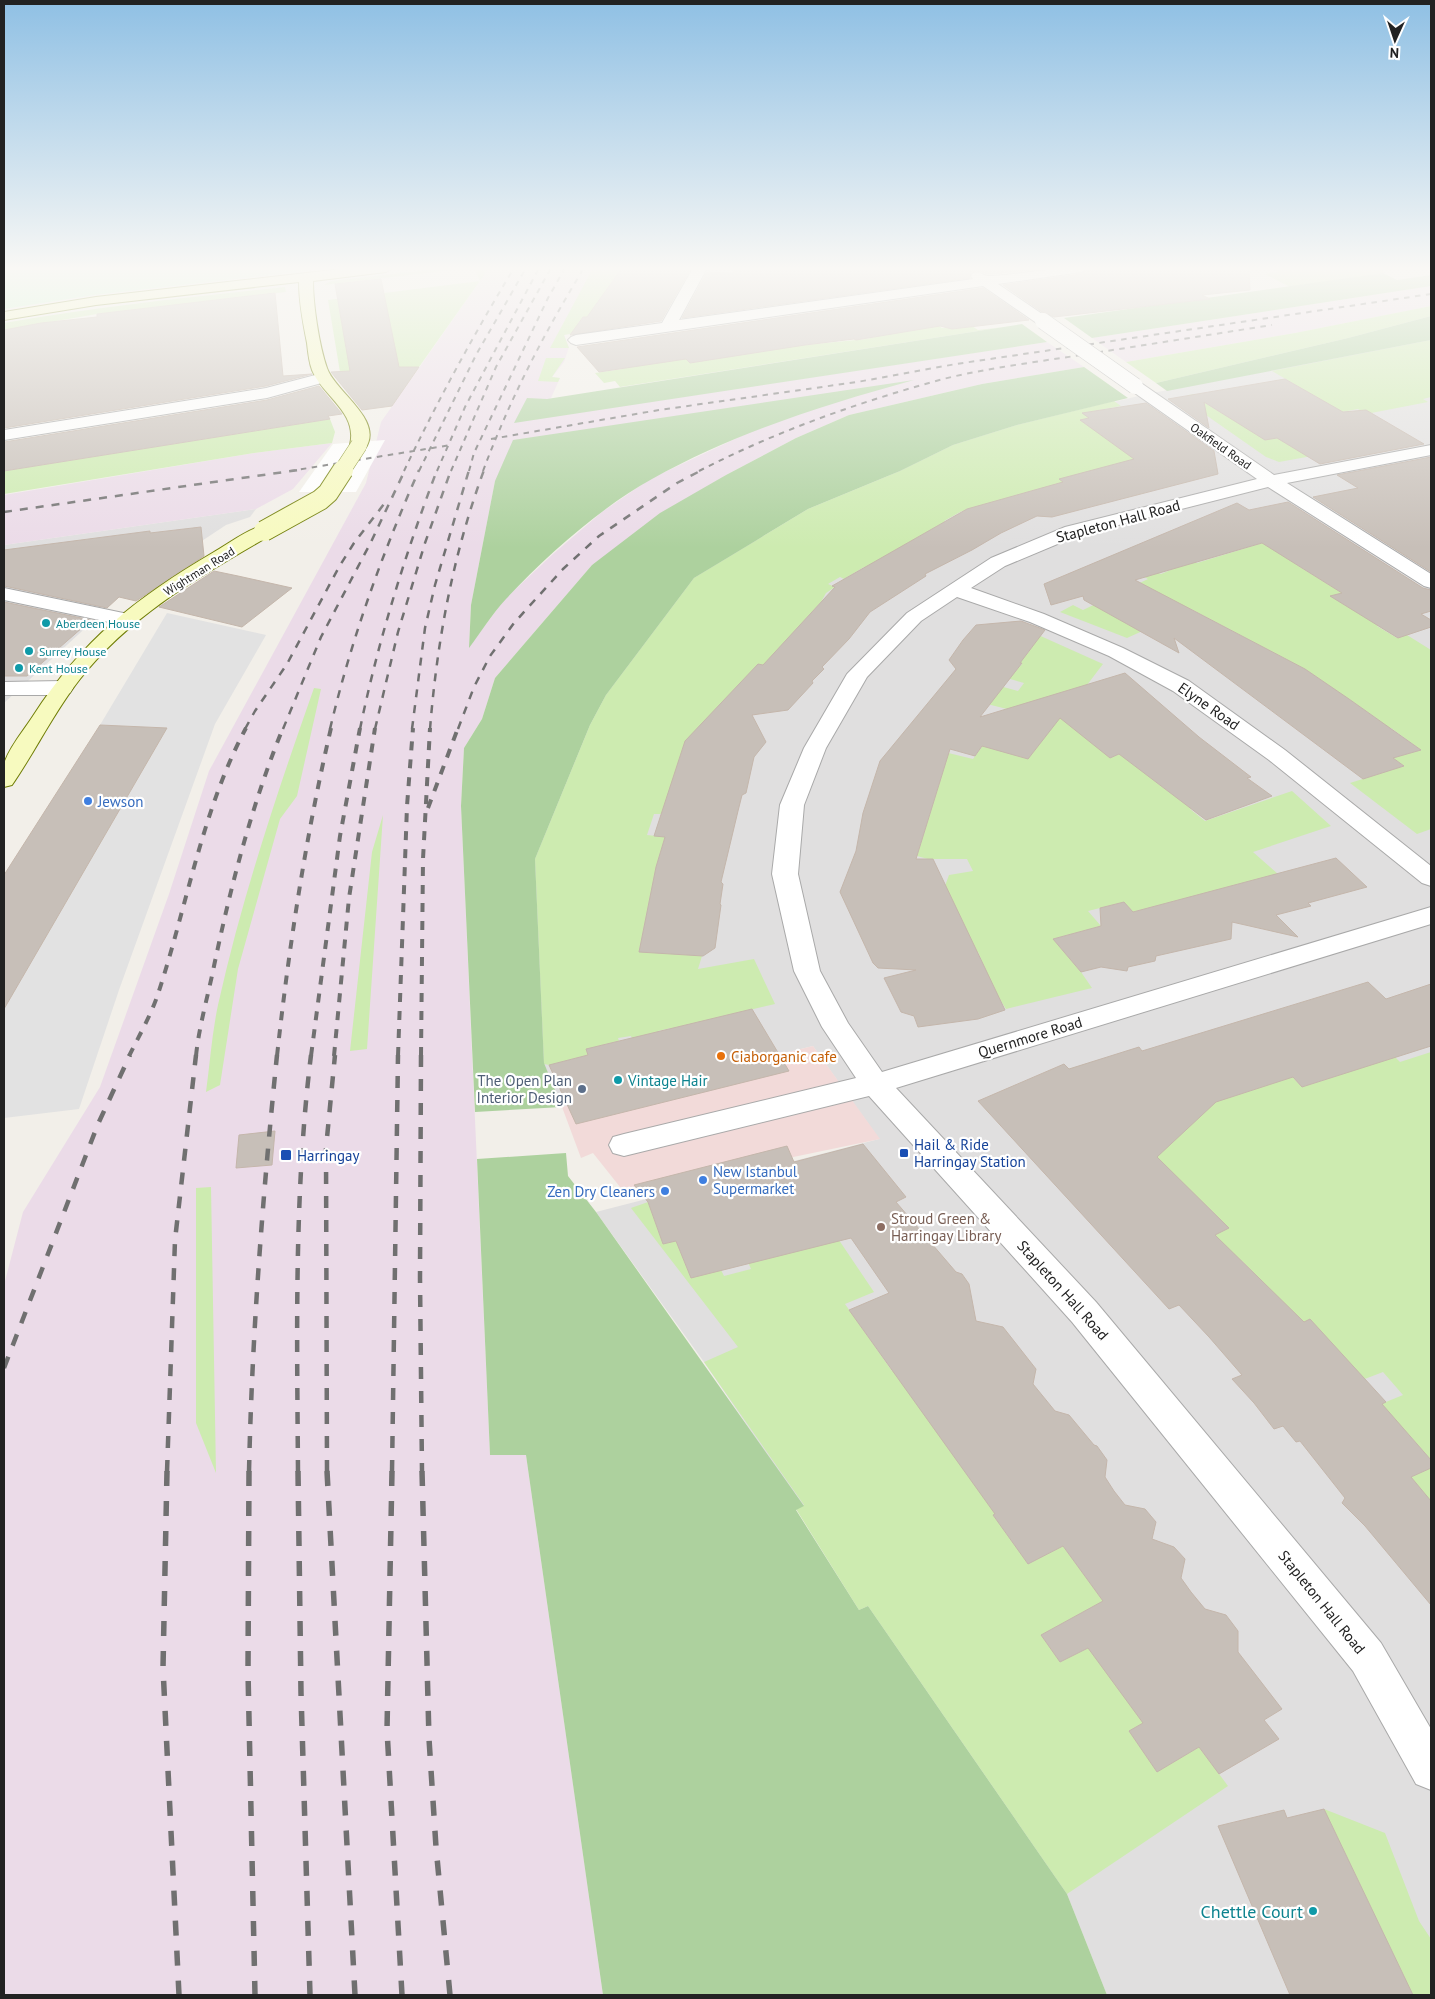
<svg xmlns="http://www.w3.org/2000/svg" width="1435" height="1999" font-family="'PT Sans',sans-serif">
<rect width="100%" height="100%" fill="#f2efe9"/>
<path fill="#e0dfdf" d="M 1431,340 L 1431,1995 L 1107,1995 L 1067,1894 L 704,1362 L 596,1212 L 879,1139 L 813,1046 L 562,1107 L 544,1064 L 535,859 L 577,758 L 606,695 L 694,578 L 748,544 L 953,445 L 1017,425 L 1147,394 Z
M 256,509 L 250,517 L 226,525 L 84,619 L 93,621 L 4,703 L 4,545 Z"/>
<path fill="#f2dad9" d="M 813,1046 L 880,1139 L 624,1192 L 593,1153 L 581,1158 L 562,1107 Z"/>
<path fill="#ebdbe8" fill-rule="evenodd" d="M 474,268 L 600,268 L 564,335 L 569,347 L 564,362 L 552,377 L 560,378 L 551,398 L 515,422 L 1047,342 L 1084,367 L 982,384 L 849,415 L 796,438 L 726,475 L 592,565 L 495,678 L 482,719 L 464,748 L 461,806 L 490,1455 L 526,1455 L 603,1995 L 4,1995 L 4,1285 L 23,1212 L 100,1087 L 169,894 L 209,771 L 366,483 L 381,422 L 480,281 ZM 908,381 L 832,402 L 752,431 L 650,479 L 602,512 L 553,554 L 504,600 L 469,647 L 471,605 L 495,481 Z
M 1431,286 L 1431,306 L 1295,333 L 1126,362 L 1092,338 Z
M 332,443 L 293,489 L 256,509 L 4,545 L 4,495 L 254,453 Z"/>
<path fill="#cdebb0" d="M 444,268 L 469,268 L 324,285 L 331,281 Z
M 474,268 L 489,268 L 419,367 L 394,367 L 340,372 L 328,300 L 480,281 Z
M 593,268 L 622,268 L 589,317 L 583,317 L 578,323 L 609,327 L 564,335 L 569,348 L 550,348 Z
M 1271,268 C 1283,268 1294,272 1306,270 L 1302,268 L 1383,268 L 1383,273 L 1290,287 L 1265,274 L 1278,272 Z
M 285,287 L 286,292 L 97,314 L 4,330 L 4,323 C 97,307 191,297 285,287 Z
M 1431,306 L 1431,316 L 1348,338 L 1156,383 L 1126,362 L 1295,333 Z
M 936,323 L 942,328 L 972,326 L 978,330 L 1004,327 L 620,387 L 615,381 L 604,383 L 595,373 L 622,369 L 679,352 L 690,363 L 793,335 L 805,345 L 866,339 Z
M 1431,340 L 1431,397 L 1423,399 L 1428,402 L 1366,414 L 1358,409 L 1342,412 L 1272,371 Z
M 546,358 L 565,358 L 552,377 L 560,378 L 558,382 L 538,381 Z
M 1196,394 L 1200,400 L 1231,419 L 1235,419 L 1265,440 L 1277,438 L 1294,448 L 1378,444 L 1279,462 L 1266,457 L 1183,399 L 1188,395 Z
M 1114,401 L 1121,406 L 1083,413 L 1089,418 L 1080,420 L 1090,427 L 1108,424 L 1212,461 L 1060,479 L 1067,484 L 1045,490 L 1042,488 L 1017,495 L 971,514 L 962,511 L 944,521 L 951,524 L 932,535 L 925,533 L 870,569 L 864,567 L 844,579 L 840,577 L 828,584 L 835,587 L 826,593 L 821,602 L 764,665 L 758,664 L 744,680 L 661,814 L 654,814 L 647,835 L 665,837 L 656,867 L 639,951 L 702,956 L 698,969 L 754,959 L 775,1004 L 720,1017 L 674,1033 L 671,1028 L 658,1031 L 662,1041 L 634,1043 L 631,1036 L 618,1038 L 619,1041 L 586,1049 L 588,1055 L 549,1065 L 544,1064 L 535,859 L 590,725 L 606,695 L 694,578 L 808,509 L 900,471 L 953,445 L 1017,425 Z
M 330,419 L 335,432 L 332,443 L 254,453 L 4,494 L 4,471 Z
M 1269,541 L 1300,567 L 1342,593 L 1331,596 L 1346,606 L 1357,603 L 1388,622 L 1377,626 L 1397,638 L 1407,635 L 1431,650 L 1431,829 L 1417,834 L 1350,783 L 1404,766 L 1393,758 L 1421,750 L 1391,728 L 1362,736 L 1376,718 L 1349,699 L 1322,706 L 1334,689 L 1308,671 L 1191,609 L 1127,638 L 1060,612 L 1073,605 L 1083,610 L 1148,579 L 1139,574 L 1150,569 L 1161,574 L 1173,569 L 1185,555 L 1197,563 Z
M 1025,629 L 1103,664 L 1087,685 L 1110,758 L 1120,754 L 1173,795 L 1201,786 L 1219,799 L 1190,809 L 1205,821 L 1292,791 L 1331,826 L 1253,852 L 1278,874 L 1133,912 L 1124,902 L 1088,911 L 1101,926 L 1053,939 L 1081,972 L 1092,988 L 1006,1009 L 997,995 L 956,969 L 983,964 L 978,952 L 948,956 L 945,886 L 949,875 L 973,871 L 967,859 L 928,859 L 917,856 L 945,765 L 940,751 L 973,759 L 989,737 L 1023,713 L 983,703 L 996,685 L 1018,691 L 1024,683 L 996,675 L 1001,669 L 1015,672 L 1022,664 L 1008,659 L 1015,650 L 1028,653 L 1032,647 Z
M 314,688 L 321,689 L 297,796 L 280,819 L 238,969 L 220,1085 L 206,1092 C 210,1063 212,1033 218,1005 C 242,897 277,793 314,688 Z
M 383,815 L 367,1049 L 350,1051 L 372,852 Z
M 1374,1036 L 1400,1062 L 1431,1052 L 1431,1460 L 1411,1437 L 1386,1448 L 1381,1404 L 1403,1395 L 1383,1372 L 1336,1390 L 1283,1332 L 1264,1283 L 1242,1261 L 1225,1270 L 1198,1243 L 1229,1228 L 1207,1206 L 1181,1218 L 1145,1146 L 1069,1069 L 1095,1061 L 1115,1084 L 1217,1083 L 1230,1097 L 1256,1089 L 1281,1065 L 1302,1087 L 1337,1076 Z
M 211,1187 L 216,1473 L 196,1423 L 196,1188 Z
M 648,1202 L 663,1244 L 676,1241 L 691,1278 L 721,1270 L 724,1276 L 751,1269 L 733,1228 L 752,1223 L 768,1259 L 796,1251 L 818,1209 L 874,1292 L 845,1304 L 892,1371 L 923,1358 L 1000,1511 L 993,1515 L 1028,1564 L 1063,1546 L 1103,1601 L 1041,1635 L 1060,1662 L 1088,1648 L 1184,1701 L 1129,1731 L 1157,1772 L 1199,1747 L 1228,1786 L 1067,1894 L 868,1606 L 859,1610 L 796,1509 L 804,1505 L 704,1362 L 738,1347 L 631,1208 Z
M 1431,1468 L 1431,1502 L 1411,1477 Z
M 1324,1809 L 1385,1833 L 1419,1921 L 1431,1939 L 1431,1995 L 1413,1995 Z"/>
<path fill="#add19e" d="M 1383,273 L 1397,280 L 1431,275 L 1431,286 L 1092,338 L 1064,318 Z
M 1431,316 L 1431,340 L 1167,391 L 1156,383 L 1348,338 Z
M 1022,324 L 1047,342 L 514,423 L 527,398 L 547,399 Z
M 1084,367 L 1128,398 L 1017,425 L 953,445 L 900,471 L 808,509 L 694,578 L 606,695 L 590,725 L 535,859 L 544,1063 L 562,1107 L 475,1112 L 461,806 L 464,748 L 482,719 L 495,678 L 592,565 L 660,513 L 726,475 L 796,438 L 849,415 L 982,384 Z
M 914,380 C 823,405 735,433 652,479 C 601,507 545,557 506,599 C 492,614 481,632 469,648 L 471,605 L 495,481 L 513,440 Z
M 566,1153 L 568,1176 L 596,1212 L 804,1506 L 796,1510 L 859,1610 L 868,1606 L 1067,1894 L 1107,1995 L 603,1995 L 526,1455 L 490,1455 L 477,1159 Z"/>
<path fill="#c8facc" d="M 4,268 L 331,268 L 94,295 L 4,309 Z"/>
<path fill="#e2e2e2" d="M 167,613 L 266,635 L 215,724 L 119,990 L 79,1109 L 4,1118 L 4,1009 L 167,728 L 100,725 Z"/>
<path fill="#fff" d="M 385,440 L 356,492 L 299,492 L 333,444 Z"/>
<path fill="#c7bfb8" stroke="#c4b6ab" d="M 622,268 L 690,270 L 661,321 L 570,335 L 583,317 L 587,317 Z
M 737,268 L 1049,268 L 991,274 L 976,271 L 971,272 L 970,278 L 682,318 L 707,272 L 733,273 Z
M 1090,268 L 1249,268 L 1250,290 L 1202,295 L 1210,299 L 1054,317 L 1042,312 L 1003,285 L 1081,274 Z
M 381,279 L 399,367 L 419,367 L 392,406 L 362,410 L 331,372 L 350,371 L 335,284 Z
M 983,288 L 1029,320 L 952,329 L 940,326 L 856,340 L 854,339 L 805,345 L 690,363 L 686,359 L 599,372 L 577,347 Z
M 275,293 L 283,376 L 312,374 L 266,386 L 4,428 L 4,330 L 41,323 L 97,317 L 97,314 Z
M 1285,379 L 1343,412 L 1366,410 L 1424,444 L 1320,464 L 1277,438 L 1265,440 L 1204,402 L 1209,428 L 1168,399 Z
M 319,386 L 342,414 L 328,416 L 330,419 L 4,471 L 4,442 L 267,400 Z
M 1146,403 L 1214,451 L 1218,474 L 1052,517 L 1037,516 L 1001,533 L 972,550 L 925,574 L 926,576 L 870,612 L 849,639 L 822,667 L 824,669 L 812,681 L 813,683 L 788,710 L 752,715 L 766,742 L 754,757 L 746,793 L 742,795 L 738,811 L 721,882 L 723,884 L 720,904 L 721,905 L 715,948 L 703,956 L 639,952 L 656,867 L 665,837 L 654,836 L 685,741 L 758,664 L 763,665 L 835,587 L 832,586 L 967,509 L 1063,482 L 1059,479 L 1134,459 L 1080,420 L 1089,418 L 1082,413 Z
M 1431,457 L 1431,572 L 1313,497 L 1358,488 L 1337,475 Z
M 1288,502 L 1423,588 L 1431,590 L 1431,611 L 1421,614 L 1431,620 L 1431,627 L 1398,638 L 1330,596 L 1342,593 L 1262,543 L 1135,580 L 1305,669 L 1349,699 L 1421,750 L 1393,758 L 1404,766 L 1363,779 L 1174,638 L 1179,653 L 1084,600 L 1083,596 L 1051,605 L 1044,584 L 1237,503 L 1249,510 Z
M 201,527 L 204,556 L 136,601 L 119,597 L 107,608 L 4,586 L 4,550 L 150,531 L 150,533 Z
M 214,571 L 238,576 L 292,588 L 242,627 L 159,607 Z
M 4,602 L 91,620 L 27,676 L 4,676 Z
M 1021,621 L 1045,630 L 1020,663 L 1022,663 L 980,717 L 1125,673 L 1199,737 L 1251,777 L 1247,778 L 1272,796 L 1206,820 L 1119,754 L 1110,758 L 1060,718 L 1028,759 L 982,746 L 975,756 L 950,749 L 916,859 L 933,859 L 1005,1010 L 978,1019 L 918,1027 L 914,1016 L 901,1012 L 884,978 L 916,970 L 878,968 L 873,963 L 840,892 L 856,851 L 863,813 L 880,761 L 956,669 L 949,660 L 963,640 L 976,625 Z
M 100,725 L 167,728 L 4,1009 L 4,875 Z
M 1336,858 L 1367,887 L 1308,903 L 1311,906 L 1276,915 L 1298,937 L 1232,922 L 1231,939 L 1156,956 L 1155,961 L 1128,967 L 1127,971 L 1101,967 L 1081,972 L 1053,939 L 1101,926 L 1100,908 L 1124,902 L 1133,912 Z
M 1368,982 L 1386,999 L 1431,984 L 1431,1046 L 1302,1087 L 1293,1077 L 1216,1102 L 1157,1157 L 1229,1228 L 1215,1235 L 1304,1322 L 1310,1319 L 1386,1402 L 1382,1404 L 1431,1460 L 1431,1468 L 1411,1477 L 1431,1501 L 1431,1605 L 1365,1526 L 1342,1503 L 1345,1498 L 1300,1441 L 1296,1442 L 1283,1426 L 1274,1429 L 1254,1403 L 1232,1379 L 1242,1375 L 1209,1337 L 1179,1305 L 1169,1309 L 978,1101 L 1064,1064 L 1069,1069 L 1139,1047 L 1142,1051 Z
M 752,1009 L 789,1071 L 576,1124 L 549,1065 L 588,1055 L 586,1049 Z
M 275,1131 L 272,1165 L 236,1168 L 239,1135 Z
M 863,1144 L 906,1197 L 896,1202 L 956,1272 L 962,1274 L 969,1284 L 976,1321 L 1003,1327 L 1036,1369 L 1033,1384 L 1055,1411 L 1069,1415 L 1094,1445 L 1097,1446 L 1107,1460 L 1105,1477 L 1114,1491 L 1125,1505 L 1145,1509 L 1156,1522 L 1152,1539 L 1174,1547 L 1185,1559 L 1181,1578 L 1191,1592 L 1205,1609 L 1226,1615 L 1238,1631 L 1238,1652 L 1282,1709 L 1264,1720 L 1279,1739 L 1219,1774 L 1199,1747 L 1157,1772 L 1129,1731 L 1143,1723 L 1088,1648 L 1060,1662 L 1041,1635 L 1103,1601 L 1063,1546 L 1028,1564 L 993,1515 L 995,1514 L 849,1310 L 889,1293 L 851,1238 L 691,1278 L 676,1241 L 663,1244 L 648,1202 L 634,1185 L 787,1146 L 794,1162 Z
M 1324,1809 L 1413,1995 L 1290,1995 L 1218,1826 L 1284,1810 L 1287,1818 Z"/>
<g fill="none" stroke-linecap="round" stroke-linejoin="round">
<defs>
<path id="minor" d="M 693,268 L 707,268 L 679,320 L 973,279 L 971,276 L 973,273 C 981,271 984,277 991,276 C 1024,274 1054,267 1088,268 L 1081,272 L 998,284 L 1048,318 L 1050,321 L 1048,324 L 1038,324 L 983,286 L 576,345 L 571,343 L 568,340 L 571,337 L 576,335 L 662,323 Z
M 323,373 L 329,375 L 331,378 L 329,381 L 267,398 L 4,440 L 4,430 L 266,388 Z
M 1135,381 L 1141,383 L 1274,475 L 1431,445 L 1431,455 L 1287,483 L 1431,574 L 1431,588 L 1424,586 L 1268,487 L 1079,535 L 1005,566 L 971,588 L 1044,614 L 1123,648 L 1189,681 L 1285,750 L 1431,866 L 1431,886 L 1422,883 L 1269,760 L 1173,691 L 1109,656 L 1030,622 L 957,597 L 921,621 L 867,677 L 826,748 L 804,805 L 798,874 L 820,971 L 848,1023 L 882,1072 L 1431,907 L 1431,924 L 896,1088 L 1096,1302 L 1381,1643 L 1431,1729 L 1431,1790 L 1416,1784 L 1353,1671 L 1072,1322 L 869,1096 L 624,1156 L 613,1153 L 609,1145 L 613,1137 L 624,1134 L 856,1078 L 822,1027 L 794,971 L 772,874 L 780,805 L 804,748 L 847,674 L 907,613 L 991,558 L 1065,527 L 1257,479 L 1129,389 L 1127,386 L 1129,383 Z
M 4,588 L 128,614 L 135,616 L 138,620 L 135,624 L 128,626 L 4,600 Z
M 62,681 L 70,683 L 73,688 L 70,693 L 62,695 L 4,695 L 4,682 Z"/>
<path id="secondary" d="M 350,268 L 393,268 L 386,272 L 313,281 C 313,304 319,345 327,368 C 335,392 385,420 365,449 L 359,450 L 353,449 L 350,445 C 358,412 323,397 312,370 C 309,362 308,352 307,343 C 303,323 299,303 299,282 L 96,305 L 4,320 L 4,312 L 96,297 Z
M 264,525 L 271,527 L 273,531 L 271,535 C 202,575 130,615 80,679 C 54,712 36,750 12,785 L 4,787 C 4,779 2,768 5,761 C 11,745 24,730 33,716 C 83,639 136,598 214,552 C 230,543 246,530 264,525 Z"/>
</defs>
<use href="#minor" stroke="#a9a9a9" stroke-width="2"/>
<use href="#secondary" stroke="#707d05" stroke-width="2"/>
<use href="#minor" fill="#fff" fill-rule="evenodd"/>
<use href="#secondary" fill="#f7fabf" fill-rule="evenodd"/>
<path stroke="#707070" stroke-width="2" stroke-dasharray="5.5 5.5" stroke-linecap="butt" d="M 491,439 L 659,410 L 857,382 L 956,364 L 1431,294
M 290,471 L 451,445
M 404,471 C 437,402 474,334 514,268
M 419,471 L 476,355 L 526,268
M 437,471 L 465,407 L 539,268
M 451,471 L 496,367 L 551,268
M 469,471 L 474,453 L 548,298 L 565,268
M 483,471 C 510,399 544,333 584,268
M 699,471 C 777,431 859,402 943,379 C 988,368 1036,362 1081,355 C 1145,345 1208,335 1272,325"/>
<path stroke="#707070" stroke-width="2.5" stroke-dasharray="8 8" stroke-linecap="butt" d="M 4,512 L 298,470
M 245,729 L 255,711 L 287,664 L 339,567 L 354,543 L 384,504
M 283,729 L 321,637 L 371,542 L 405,470
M 330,729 C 351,640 382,554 419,470
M 360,729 C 378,641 405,555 437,470
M 375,729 L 398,632 L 425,543 L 451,470
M 412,729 L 425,628 L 435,585 L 469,470
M 430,729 C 437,641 453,554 484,470
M 458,729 L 474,687 L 490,656 L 514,623 L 563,569 L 599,536 L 677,483 L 702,470"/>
<path stroke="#707070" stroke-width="4" stroke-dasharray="9 9" stroke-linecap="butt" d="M 428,808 L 458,728
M 129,1056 C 139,1036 151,1015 158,994 C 187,906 202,810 246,728
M 196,1056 C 199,1026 208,996 214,966 C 231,885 252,804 283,728
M 277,1056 C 289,946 306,835 331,728
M 311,1056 L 340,836 L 360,728
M 334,1056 L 349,898 L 375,728
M 398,1056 L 407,806 L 413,728
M 421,1056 L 423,859 L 430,728"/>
<path stroke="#707070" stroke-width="4.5" stroke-dasharray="12 12" stroke-linecap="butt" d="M 421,1055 L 420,1278 L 422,1472
M 4,1368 L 98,1124 L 130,1055
M 167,1472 L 175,1240 L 196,1055
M 249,1472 C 252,1333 263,1193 277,1055
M 298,1472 C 297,1333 294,1193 311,1055
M 327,1472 L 326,1148 L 335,1055
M 392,1472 L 398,1055"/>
<path stroke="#707070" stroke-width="5.5" stroke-dasharray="15 15" stroke-linecap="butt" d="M 167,1471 L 163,1668 L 179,1995
M 249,1471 L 248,1672 L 255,1995
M 298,1471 L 301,1693 L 310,1995
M 327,1471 L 355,1995
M 392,1471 L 387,1730 L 402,1995
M 422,1471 L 429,1739 L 436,1847 L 450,1995"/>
<defs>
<path id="minor-bridge" d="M 1043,321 L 1135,386"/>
<path id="secondary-bridge-far1" d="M 342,471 L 359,445"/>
<path id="secondary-bridge" d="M 264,531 L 320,500 L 328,493 L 343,470"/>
</defs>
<use href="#minor-bridge" stroke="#a9a9a9" stroke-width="17" stroke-linecap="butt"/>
<use href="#secondary-bridge-far1" stroke="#707d05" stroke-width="17" stroke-linecap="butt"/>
<use href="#secondary-bridge" stroke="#707d05" stroke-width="22" stroke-linecap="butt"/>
<use href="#minor-bridge" stroke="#fff" stroke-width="16"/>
<use href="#secondary-bridge-far1" stroke="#f7fabf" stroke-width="16"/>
<use href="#secondary-bridge" stroke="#f7fabf" stroke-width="20"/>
</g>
<linearGradient id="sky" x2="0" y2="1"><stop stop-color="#8fc0e4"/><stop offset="0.49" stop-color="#f9f8f5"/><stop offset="1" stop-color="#f9f8f5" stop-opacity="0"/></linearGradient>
<rect width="1435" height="548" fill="url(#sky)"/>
<g fill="#0f9aa8" stroke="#fff" stroke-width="2">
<circle cx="46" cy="623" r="5"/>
<circle cx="29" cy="651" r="5"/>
<circle cx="19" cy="668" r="5"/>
<circle cx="618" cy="1080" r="5"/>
<circle cx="1313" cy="1911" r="5"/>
</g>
<g fill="#3f7fe0" stroke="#fff" stroke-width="2">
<circle cx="88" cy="801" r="5"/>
<circle cx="703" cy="1180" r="5"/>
<circle cx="665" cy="1191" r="5"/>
</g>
<circle fill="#e8710a" stroke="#fff" stroke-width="2" cx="721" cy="1056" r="5"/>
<circle fill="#5c6f8a" stroke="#fff" stroke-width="2" cx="582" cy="1089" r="5"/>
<g fill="#1a4fb4" stroke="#fff" stroke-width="2">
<rect x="899" y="1148" width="10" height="10" rx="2.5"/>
<rect x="280" y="1149" width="12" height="12" rx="2.5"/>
</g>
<circle fill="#8d6e63" stroke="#fff" stroke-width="2" cx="881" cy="1227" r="5"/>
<g text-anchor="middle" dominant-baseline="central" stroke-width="4.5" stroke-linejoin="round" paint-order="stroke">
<g font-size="12" fill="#222" stroke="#fff">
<text transform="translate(1221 446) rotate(35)">Oakfield Road</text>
<text transform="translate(199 571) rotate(-32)">Wightman Road</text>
</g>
<g font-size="12" fill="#0d838f" stroke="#fff" text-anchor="start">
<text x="56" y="623">Aberdeen House</text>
<text x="39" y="651">Surrey House</text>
<text x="29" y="668">Kent House</text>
</g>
<g font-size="15" fill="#222" stroke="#fff">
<text transform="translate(1118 521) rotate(-15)">Stapleton Hall Road</text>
<text transform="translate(1209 706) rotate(35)">Elyne Road</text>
<text transform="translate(1030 1037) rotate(-17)">Quernmore Road</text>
<text transform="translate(1063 1290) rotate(48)">Stapleton Hall Road</text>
<text transform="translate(1322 1602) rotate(51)">Stapleton Hall Road</text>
</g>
<g font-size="15" fill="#366cbe" stroke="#fff" text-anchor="start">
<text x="98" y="801">Jewson</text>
<text x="713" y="1171">New Istanbul<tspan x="713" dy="17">Supermarket</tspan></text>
<text x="655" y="1191" text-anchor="end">Zen Dry Cleaners</text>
</g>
<g font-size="15" fill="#c56008" stroke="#fff" text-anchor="start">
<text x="731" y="1056">Ciaborganic cafe</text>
</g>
<g font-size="15" fill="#4e5e75" stroke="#fff" text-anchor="end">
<text x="572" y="1080">The Open Plan<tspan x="572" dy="17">Interior Design</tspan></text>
</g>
<g font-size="15" fill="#0d838f" stroke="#fff" text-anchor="start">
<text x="628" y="1080">Vintage Hair</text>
</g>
<g font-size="15" fill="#164399" stroke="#fff" text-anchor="start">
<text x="914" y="1144">Hail &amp; Ride<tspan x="914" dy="17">Harringay Station</tspan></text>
<text x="297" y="1155">Harringay</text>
</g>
<g font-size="15" fill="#785e54" stroke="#fff" text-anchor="start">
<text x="891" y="1218">Stroud Green &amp;<tspan x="891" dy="17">Harringay Library</tspan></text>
</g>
<g font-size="18" fill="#0d838f" stroke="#fff" text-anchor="end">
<text x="1303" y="1911">Chettle Court</text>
</g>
</g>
<rect width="1435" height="1999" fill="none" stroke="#222222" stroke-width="10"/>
<g transform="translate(1395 40) rotate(183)" stroke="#ffffff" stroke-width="4" paint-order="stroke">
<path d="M0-4L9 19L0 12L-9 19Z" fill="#222222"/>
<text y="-8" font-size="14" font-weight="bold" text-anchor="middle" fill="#222222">N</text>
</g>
</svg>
